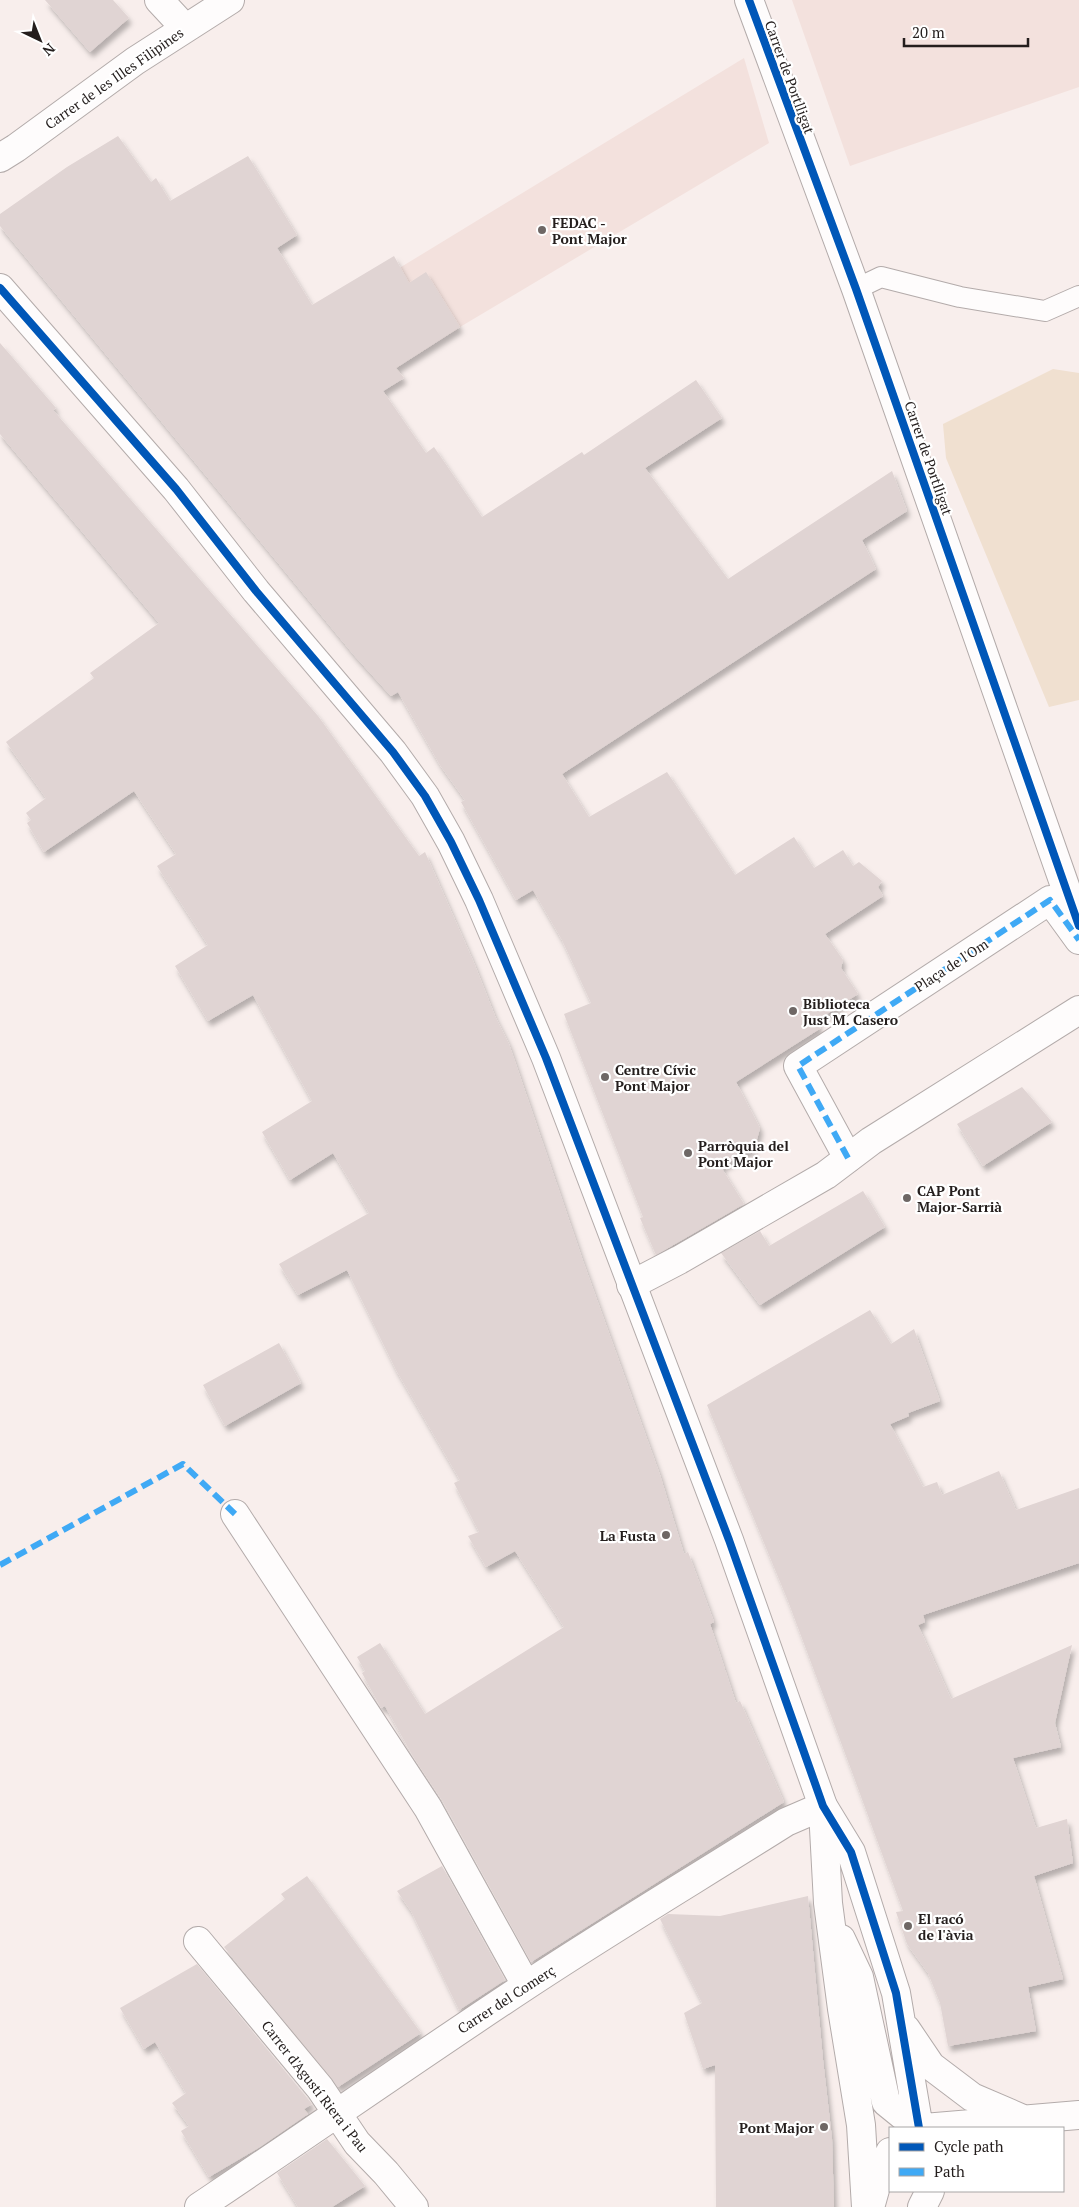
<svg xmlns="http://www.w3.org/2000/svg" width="1079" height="2207" font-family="'PT Serif',serif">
<defs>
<filter id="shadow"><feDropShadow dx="3" dy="5.5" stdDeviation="2.5" flood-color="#0004"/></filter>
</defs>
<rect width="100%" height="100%" fill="#f8eeec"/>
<path fill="#f3e1dd" d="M 792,0 L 1079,0 L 1079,87 L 850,166 Z
M 744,58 L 769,143 L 460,327 L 328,411 L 319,317 Z"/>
<path fill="#f0e0d0" d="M 1053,369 L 1079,373 L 1079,700 L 1049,707 L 946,458 L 943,424 Z"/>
<path fill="#e0d4d3" filter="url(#shadow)" d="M 45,0 L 113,0 L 129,18 L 90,52 Z
M 118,136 L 151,182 L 156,178 L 170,201 L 248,156 L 297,235 L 277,248 L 312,305 L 394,256 L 409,283 L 426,272 L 460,327 L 396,368 L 404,378 L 383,391 L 426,453 L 434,447 L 482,517 L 582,452 L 584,455 L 696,380 L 722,418 L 645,468 L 728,579 L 892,471 L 907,511 L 862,540 L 876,569 L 562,774 L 589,817 L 667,772 L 735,875 L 794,837 L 814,868 L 843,850 L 853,866 L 859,862 L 882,881 L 878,887 L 883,896 L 825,934 L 843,960 L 841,968 L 858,994 L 816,1021 L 821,1028 L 736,1082 L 760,1128 L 755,1147 L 721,1167 L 744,1204 L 656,1255 L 640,1218 L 643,1217 L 564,1014 L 591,1003 L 562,940 L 533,890 L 516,900 L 461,802 L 465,800 L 440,765 L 398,692 L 391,696 L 354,655 L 0,226 L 0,214 L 67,167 Z
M 0,343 L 56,408 L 53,410 L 318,716 L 419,856 L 425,852 L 474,963 L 495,1016 L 509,1044 L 583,1261 L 660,1475 L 684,1554 L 688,1552 L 714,1622 L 710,1624 L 736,1703 L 740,1701 L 784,1802 L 531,1962 L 442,1800 L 414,1758 L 385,1706 L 381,1708 L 362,1673 L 365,1671 L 357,1657 L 380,1643 L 425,1714 L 564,1627 L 515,1551 L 486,1567 L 468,1536 L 479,1532 L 454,1483 L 460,1480 L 396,1370 L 347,1270 L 298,1295 L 279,1264 L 369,1213 L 333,1153 L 290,1180 L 262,1132 L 312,1101 L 253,995 L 208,1021 L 175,966 L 208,945 L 157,866 L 176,854 L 134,791 L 44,852 L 27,823 L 31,820 L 26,813 L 46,798 L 6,742 L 94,678 L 90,673 L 159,623 L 0,434 Z
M 1022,1087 L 1052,1122 L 983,1166 L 957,1124 Z
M 863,1191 L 885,1227 L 760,1305 L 721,1253 L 760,1231 L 769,1246 Z
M 870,1310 L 891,1344 L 914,1329 L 940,1401 L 908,1413 L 909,1416 L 890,1424 L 923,1487 L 937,1482 L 942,1495 L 999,1471 L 1016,1510 L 1079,1488 L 1079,1563 L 923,1615 L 925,1622 L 918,1625 L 951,1699 L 1072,1645 L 1055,1723 L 1061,1747 L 1013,1758 L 1036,1828 L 1067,1819 L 1073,1863 L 1034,1876 L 1063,1979 L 1028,1987 L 1036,2031 L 948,2046 L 940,2003 L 928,1973 L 907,1944 L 896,1912 L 903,1911 L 852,1772 L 788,1601 L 707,1405 Z
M 279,1343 L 301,1383 L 225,1426 L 203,1385 Z
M 442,1866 L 505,1980 L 459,2010 L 411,1911 L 397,1891 Z
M 307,1876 L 421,2033 L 338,2087 L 224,1947 L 285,1899 L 281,1894 Z
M 808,1896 L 823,2060 L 832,2139 L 834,2207 L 716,2207 L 715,2065 L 703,2069 L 684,2013 L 702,2003 L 660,1919 L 668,1914 L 720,1916 Z
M 197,1964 L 312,2104 L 304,2109 L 308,2114 L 260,2147 L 209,2177 L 181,2131 L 189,2126 L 172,2103 L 186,2093 L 155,2042 L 144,2049 L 120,2008 Z
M 327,2139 L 365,2186 L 332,2207 L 298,2207 L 277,2173 Z"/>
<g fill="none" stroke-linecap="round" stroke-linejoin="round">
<defs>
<path id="service" d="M 856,289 L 881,277 L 960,297 L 1045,311 L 1079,296"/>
<path id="pedestrian" d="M 848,1158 L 798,1066 L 1050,900 L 1079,940"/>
<path id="minor" d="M 159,0 L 185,28
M 749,0 L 856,289 L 1079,926
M 0,158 L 16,148 L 135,61 L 230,0
M 631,1285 L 679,1260 L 826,1175 L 871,1141 L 1079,1010
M 235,1514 L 428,1808 L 526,1985
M 198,1941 L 320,2088 L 357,2143 L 386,2173 L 414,2207
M 199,2207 C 308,2134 415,2059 524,1987 C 610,1930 699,1877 786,1822 L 823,1806"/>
<path id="tertiary" d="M 0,288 L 176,489 L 256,591 L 393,752 L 425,796 L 451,842 L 479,900 L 546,1058 L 729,1540 L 823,1806 L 851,1852 L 896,1993 L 919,2128
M 823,1810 L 828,1903 L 842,2009 L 861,2125 L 866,2207
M 841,1939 L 859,1977 L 886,2102 L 918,2128
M 906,2029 L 931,2066 L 972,2097 L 1023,2119
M 924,2128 L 1079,2115
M 871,2204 L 876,2186 L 890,2152
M 922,2207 L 930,2191"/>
</defs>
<use href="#service" stroke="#b3abaa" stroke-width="22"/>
<use href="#pedestrian" stroke="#b3abaa" stroke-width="30"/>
<use href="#minor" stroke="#b3abaa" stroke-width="30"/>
<use href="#tertiary" stroke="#b3abaa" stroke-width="30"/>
<use href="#service" stroke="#fefcfc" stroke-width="20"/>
<use href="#pedestrian" stroke="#fefcfc" stroke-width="28"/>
<use href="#minor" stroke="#fefcfc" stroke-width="28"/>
<use href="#tertiary" stroke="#fefcfc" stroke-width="28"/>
<path stroke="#3fa9f5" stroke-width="6" stroke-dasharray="12 6" stroke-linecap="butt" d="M 848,1158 L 798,1066 L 1050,900 L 1079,940
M 0,1565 L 183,1464 L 235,1514"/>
<defs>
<path id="cycleway" d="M 749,0 L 856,289 L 1079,926
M 0,288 L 176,489 L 256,591 L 393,752 L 425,796 L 451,842 L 479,900 L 546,1058 L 729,1540 L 823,1806 L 851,1852 L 896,1993 L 919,2128"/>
</defs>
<use href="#cycleway" stroke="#fff" stroke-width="11"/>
<use href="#cycleway" stroke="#0057b8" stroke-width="8"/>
</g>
<g fill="#6e6765" stroke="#fff" stroke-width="2">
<circle cx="542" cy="230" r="5"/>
<circle cx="793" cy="1011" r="5"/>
<circle cx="605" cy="1077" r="5"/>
<circle cx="688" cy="1153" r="5"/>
<circle cx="907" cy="1198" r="5"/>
<circle cx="666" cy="1535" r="5"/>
<circle cx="908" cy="1926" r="5"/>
<circle cx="824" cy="2127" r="5"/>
</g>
<g text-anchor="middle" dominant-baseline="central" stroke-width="4.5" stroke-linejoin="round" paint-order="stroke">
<g font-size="14" fill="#241e1d" stroke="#fff">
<text transform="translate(790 77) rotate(70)">Carrer de Portlligat</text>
<text transform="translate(114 78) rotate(-35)">Carrer de les Illes Filipines</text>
<text transform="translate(929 458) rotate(71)">Carrer de Portlligat</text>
<text transform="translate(951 965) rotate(-33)">Plaça de l'Om</text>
<text transform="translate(506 1999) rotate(-33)">Carrer del Comerç</text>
<text transform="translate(315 2086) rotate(52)">Carrer d'Agustí Riera i Pau</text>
</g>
<g font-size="14" font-weight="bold" fill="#241e1d" stroke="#fff" text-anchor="start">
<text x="552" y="222">FEDAC -<tspan x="552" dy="16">Pont Major</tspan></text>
<text x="803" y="1003">Biblioteca<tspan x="803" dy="16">Just M. Casero</tspan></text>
<text x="615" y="1069">Centre Cívic<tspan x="615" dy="16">Pont Major</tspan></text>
<text x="698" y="1145">Parròquia del<tspan x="698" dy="16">Pont Major</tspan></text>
<text x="917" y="1190">CAP Pont<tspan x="917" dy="16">Major-Sarrià</tspan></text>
<text x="656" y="1535" text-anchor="end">La Fusta</text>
<text x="918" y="1918">El racó<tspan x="918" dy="16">de l'àvia</tspan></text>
<text x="814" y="2127" text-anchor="end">Pont Major</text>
</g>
</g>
<rect x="889" y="2127" width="175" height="65" fill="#ffffff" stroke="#a7a5a5"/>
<rect x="899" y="2143" width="25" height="8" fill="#0057b8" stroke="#a7a5a5"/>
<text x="934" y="2152" font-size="15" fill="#241e1d">Cycle path</text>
<rect x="899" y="2168" width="25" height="8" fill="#3fa9f5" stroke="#a7a5a5"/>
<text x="934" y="2177" font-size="15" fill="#241e1d">Path</text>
<g transform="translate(40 40) rotate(137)" stroke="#ffffff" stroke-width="4" paint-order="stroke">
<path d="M0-4L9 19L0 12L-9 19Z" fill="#241e1d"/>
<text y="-8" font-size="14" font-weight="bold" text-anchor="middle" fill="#241e1d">N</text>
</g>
<path d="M904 38v8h124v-8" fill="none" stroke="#241e1d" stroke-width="2.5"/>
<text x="912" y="38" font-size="15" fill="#241e1d" stroke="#ffffff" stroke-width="4" paint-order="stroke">20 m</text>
</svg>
